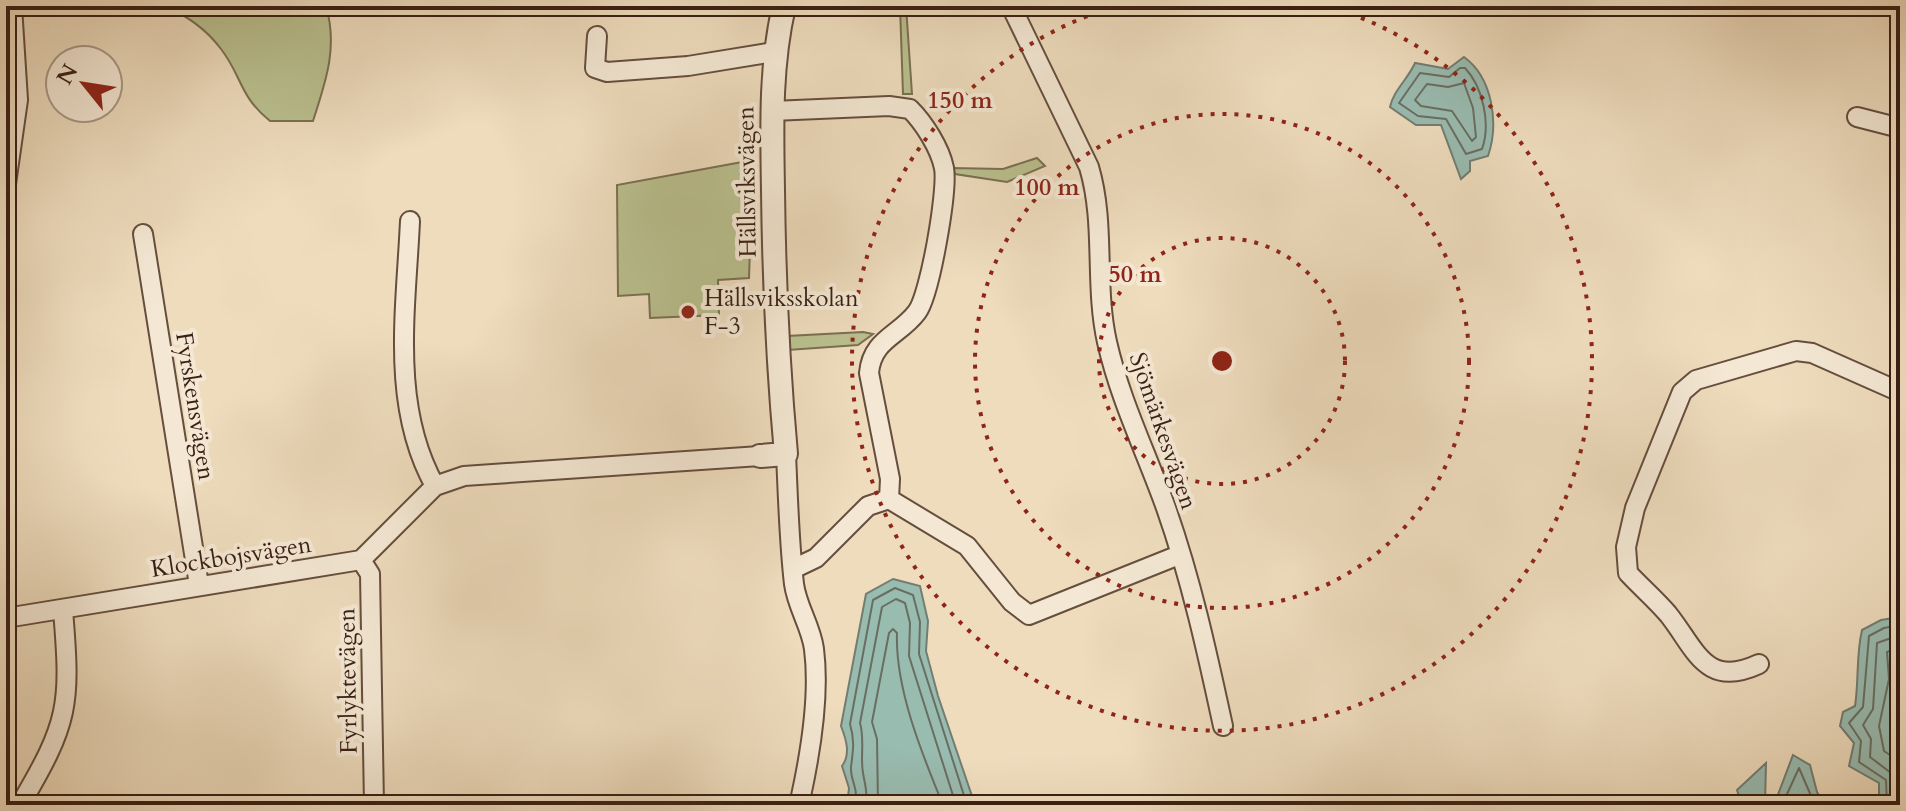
<svg xmlns="http://www.w3.org/2000/svg" width="1906" height="811" font-family="Cardo,serif">
<rect width="100%" height="100%" fill="#eedcbd"/>
<filter id="stains"><feTurbulence type="fractalNoise" baseFrequency=".0025" numOctaves="4"/><feColorMatrix values="0 0 0 0 .2 0 0 0 0 .09 0 0 0 0 .02 0 0 0 .5 -.17"/></filter>
<radialGradient id="worn" r=".72"><stop offset=".6" stop-color="#630" stop-opacity="0"/><stop offset="1" stop-color="#630" stop-opacity=".3"/></radialGradient>
<path fill="#bac08f" stroke="#7a7052" stroke-width="2" d="M 166,6 L 326,6 C 338,47 326,81 313,121 L 270,121 C 239,96 242,76 221,49 C 206,29 188,17 166,6 Z
M 900,6 L 906,6 L 912,94 L 903,94 Z
M 1037,158 L 1045,166 L 1007,182 L 955,174 L 953,168 L 1003,169 Z
M 753,160 L 749,278 L 718,280 L 719,315 L 650,318 L 649,294 L 618,296 L 617,185 Z
M 863,332 L 873,334 L 858,345 L 788,350 L 787,336 Z"/>
<path fill="#99bcb1" stroke="#737d72" stroke-width="2" d="M 1464,57 C 1493,78 1499,124 1488,156 L 1470,161 L 1470,171 L 1461,179 L 1441,125 L 1416,125 L 1390,107 C 1393,91 1408,79 1415,63 L 1448,69 Z
M 893,579 L 920,586 L 928,621 L 926,651 L 938,696 L 975,805 L 847,805 L 849,788 L 842,766 C 851,754 846,739 841,726 L 866,594 Z
M 1900,617 L 1900,805 L 1879,805 L 1879,783 L 1849,766 L 1854,743 L 1840,726 L 1843,712 L 1855,706 C 1859,680 1856,655 1862,630 L 1881,620 Z
M 1793,755 L 1810,765 L 1817,792 L 1825,805 L 1774,805 Z
M 1766,763 L 1765,805 L 1742,805 L 1737,790 Z"/>
<g fill="none" stroke-linecap="round" stroke-linejoin="round">
<path stroke="#696e62" stroke-width="2" d="M 1460,68 L 1465,68 C 1483,87 1491,124 1482,149 L 1466,154 L 1446,119 L 1418,116 L 1399,103 L 1420,73 L 1449,77 Z
M 1464,83 L 1473,108 L 1476,137 L 1472,141 L 1452,111 L 1421,106 L 1415,100 L 1427,84 L 1448,87 Z
M 1900,647 L 1887,652 L 1889,679 L 1879,726 L 1884,751 L 1900,762
M 854,805 C 860,790 850,781 851,767 C 853,751 855,741 850,724 L 873,600 L 895,588 L 913,595 L 920,622 L 919,654 L 967,805
M 865,805 C 868,793 865,785 863,773 C 860,757 865,740 860,723 L 882,607 L 896,599 L 905,603 L 910,623 L 909,656 L 956,805
M 878,805 L 877,739 L 872,722 L 889,633 L 893,629 L 897,633 C 895,688 922,754 943,805
M 1782,805 L 1799,768 L 1815,805
M 1887,805 L 1886,780 L 1859,762 L 1861,741 L 1849,723 L 1863,707 L 1869,636 L 1884,628 L 1900,625
M 1897,805 L 1895,776 L 1870,757 L 1871,739 L 1863,725 L 1873,709 L 1877,643 L 1900,635"/>
<defs>
<path id="minor" d="M 1011,6 L 1089,167 C 1106,224 1094,284 1107,342 C 1120,400 1146,452 1166,508 C 1191,579 1207,652 1223,726
M 597,36 L 595,68 L 607,72 L 688,66 L 774,52
M 772,111 L 889,106 L 910,109 C 924,123 940,148 944,168 C 948,190 930,295 917,312 C 899,336 872,339 869,373 L 890,479 L 889,499
M 1857,117 L 1900,128
M 6,184 L 18,100 L 12,6
M 410,221 C 406,310 390,406 435,486
M 143,234 L 199,585
M 786,454 C 788,497 789,541 794,584 C 797,607 811,626 814,649 C 820,696 811,750 801,796
M 361,560 L 370,574 L 374,805
M 793,569 L 816,558 L 868,506 L 889,499 L 967,546 L 1012,602 L 1029,615 L 1179,555
M 6,618 L 361,560 L 435,486 L 464,476 L 760,456
M 1759,664 C 1705,689 1696,649 1668,614 C 1656,600 1641,587 1628,573 L 1626,547 L 1635,508 L 1682,392 L 1696,380 L 1796,351 L 1812,353 L 1900,392
M 20,805 C 69,722 71,706 63,610"/>
<path id="tertiary" d="M 760,456 L 786,454 C 778,366 774,278 773,190 C 772,127 770,67 784,6"/>
</defs>
<use href="#minor" stroke="#664e3e" stroke-width="22"/>
<use href="#tertiary" stroke="#664e3e" stroke-width="26"/>
<use href="#minor" stroke="#f4e8d4" stroke-width="18"/>
<use href="#tertiary" stroke="#f4e8d4" stroke-width="22"/>
</g>
<g fill="none" stroke="#8f2418" stroke-width="4" stroke-dasharray="4 8">
<circle cx="1222" cy="361" r="123"/>
<circle cx="1222" cy="361" r="247"/>
<path d="M1327 6A370 370 0 1 1 1117 6"/>
</g>
<circle fill="#8f2418" stroke="#f4e8d4" stroke-width="3" cx="688" cy="312" r="8"/>
<g text-anchor="middle" dominant-baseline="central" stroke-width="8" stroke-linejoin="round" paint-order="stroke">
<g font-size="24" fill="#391f14" stroke="#f4e8d4">
<text transform="translate(747 182) rotate(-91)">Hällsviksvägen</text>
<text transform="translate(195 406) rotate(81)">Fyrskensvägen</text>
<text transform="translate(1163 431) rotate(71)">Sjömärkesvägen</text>
<text transform="translate(231 557) rotate(-9)">Klockbojsvägen</text>
<text transform="translate(348 681) rotate(-91)">Fyrlyktevägen</text>
</g>
<g font-size="24" fill="#391f14" stroke="#f4e8d4" text-anchor="start">
<text x="704" y="298">Hällsviksskolan<tspan x="704" dy="28">F-3</tspan></text>
</g>
</g>
<circle cx="1222" cy="361" r="12" fill="#8f2418" stroke="#f4e8d4" stroke-width="4"/>
<g font-size="24" text-anchor="middle" font-weight="bold" fill="#8f2418" stroke="#f4e8d4" stroke-width="8" stroke-linejoin="round" paint-order="stroke">
<text x="960" y="108">150 m</text>
<text x="1047" y="195">100 m</text>
<text x="1135" y="282">50 m</text>
</g>
<rect width="1906" height="811" fill="none" stroke="#eedcbd" stroke-width="32"/>
<rect x="8" y="8" width="1890" height="795" fill="none" stroke="#391f14" stroke-width="4"/>
<rect x="16" y="16" width="1874" height="779" fill="none" stroke="#391f14" stroke-width="2"/>
<g transform="translate(84 84) rotate(300)"><circle r="38" fill="#f4e8d4" stroke="#a99887" stroke-width="2"/>
<path d="M0-6L14 30L0 20L-14 30Z" fill="#8f2418"/>
<text y="-12" font-size="22" font-weight="bold" text-anchor="middle" fill="#391f14">N</text>
</g>
<rect width="100%" height="100%" filter="url(#stains)"/>
<rect width="100%" height="100%" fill="url(#worn)"/>
</svg>
